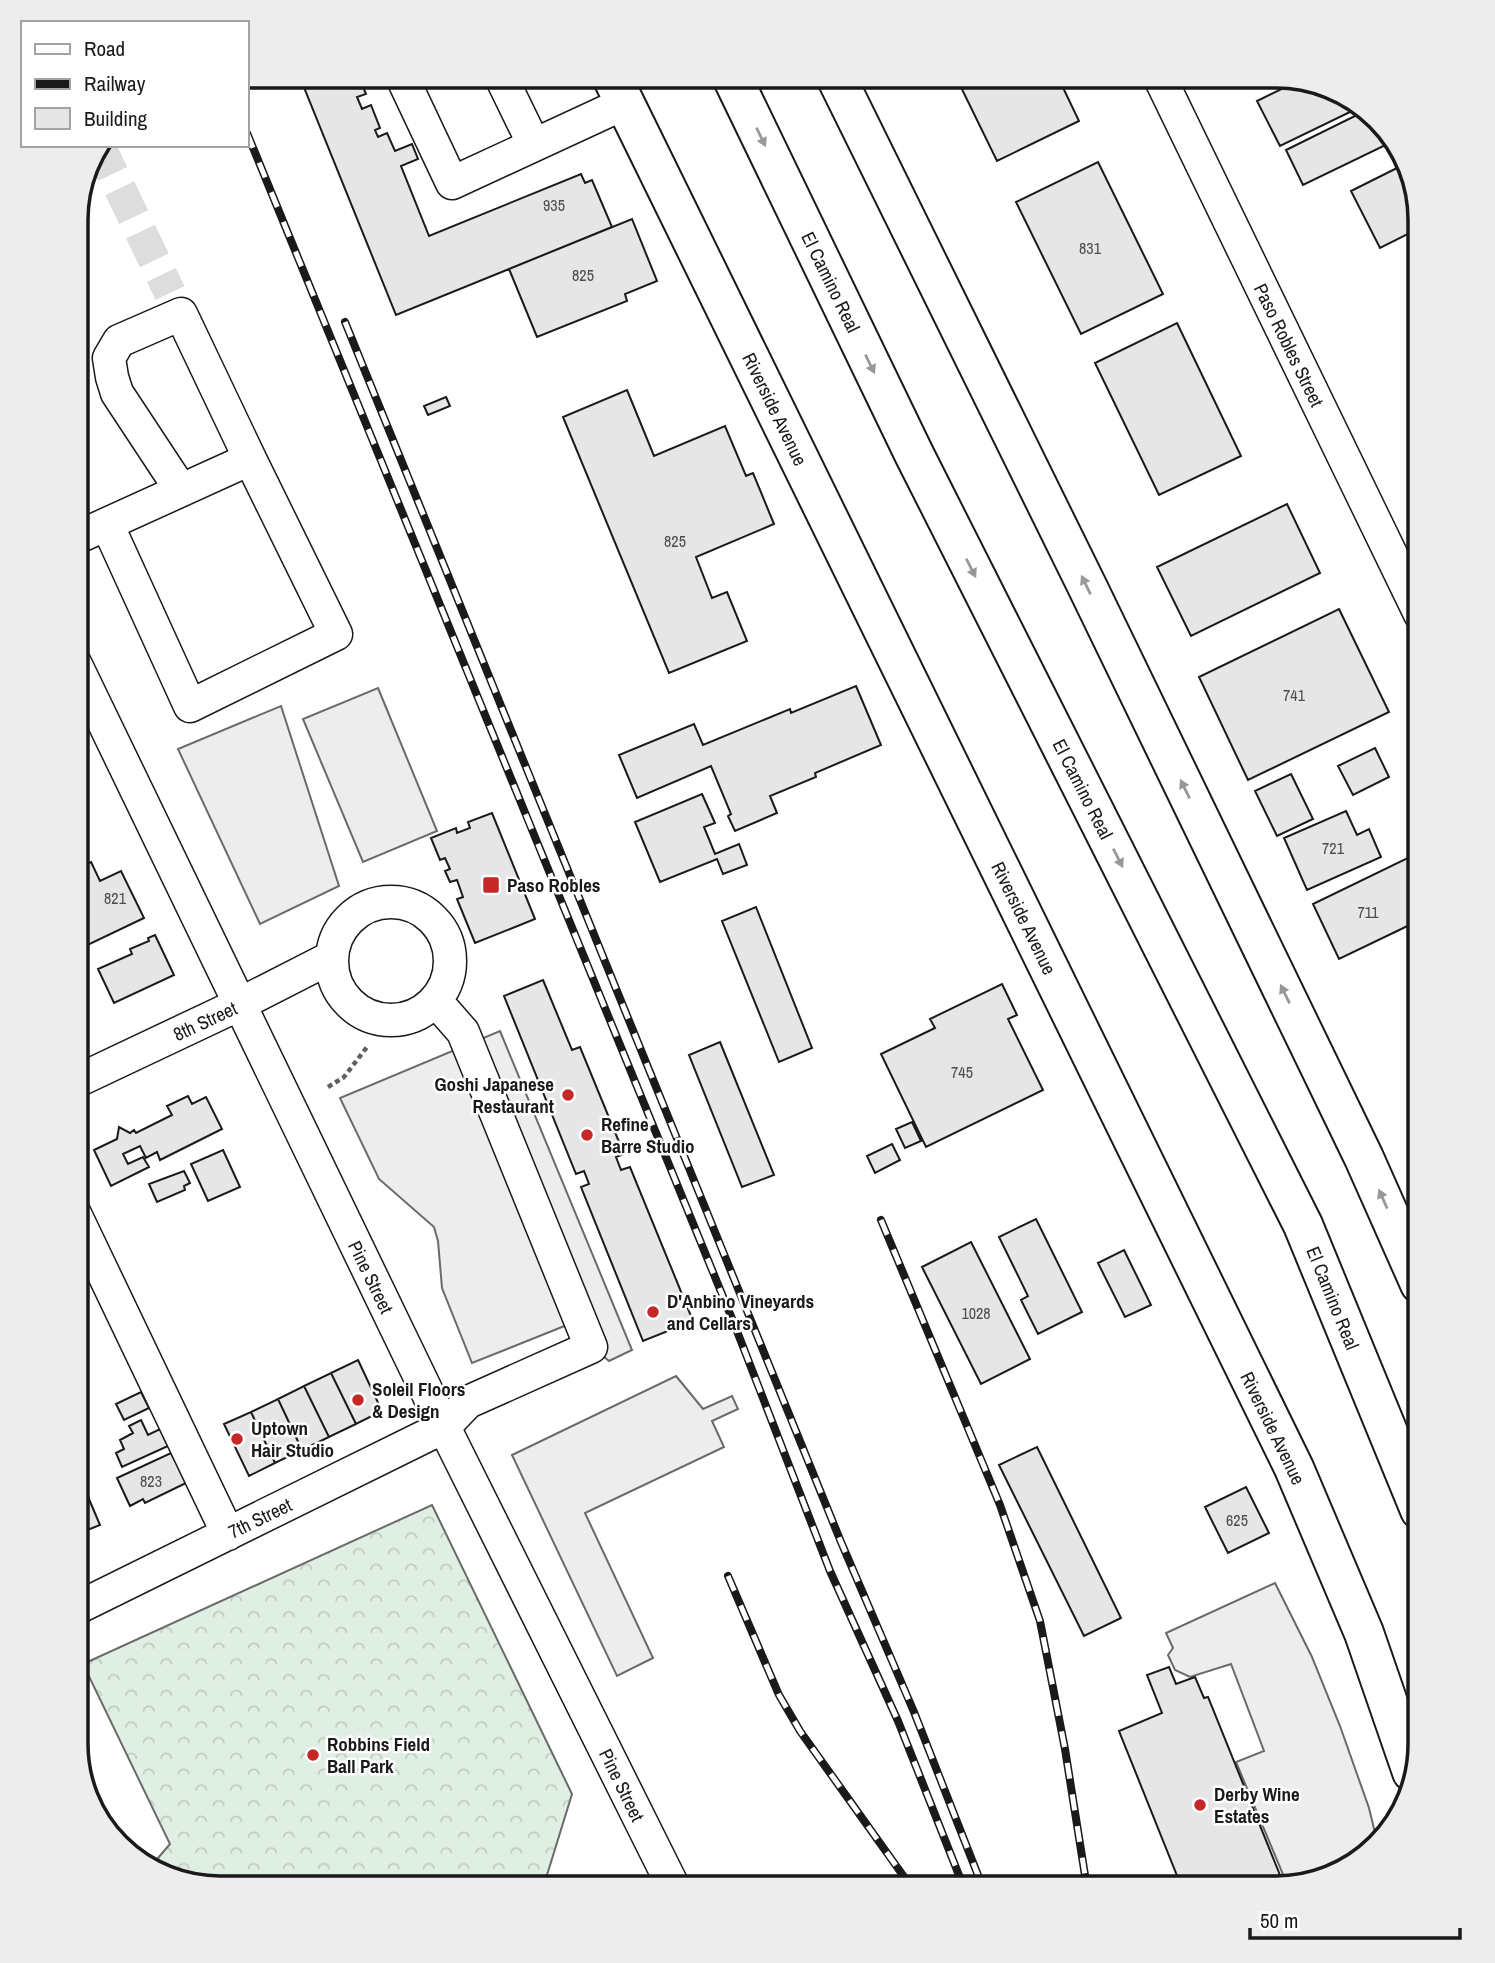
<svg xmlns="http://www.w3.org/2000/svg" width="1495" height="1963" font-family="'Archivo Narrow',sans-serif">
<defs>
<pattern id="forest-crowns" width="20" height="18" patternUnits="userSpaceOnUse" patternTransform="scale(1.75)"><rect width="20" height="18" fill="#e0efe3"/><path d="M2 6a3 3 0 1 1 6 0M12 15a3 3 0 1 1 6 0" fill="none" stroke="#c0ccc2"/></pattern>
</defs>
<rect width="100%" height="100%" fill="#fff"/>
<path fill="url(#forest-crowns)" stroke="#6a6a6a" stroke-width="2" d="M 432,1505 L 572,1794 L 547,1875 L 519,1888 L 219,1888 L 165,1873 L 158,1858 L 170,1844 L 83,1664 Z"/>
<path fill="#ededed" stroke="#6a6a6a" stroke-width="2" d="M 378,688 L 437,831 L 363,862 L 303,719 Z
M 281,706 L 339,886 L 260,924 L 178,749 Z
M 500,1031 L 632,1350 L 609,1361 L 567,1325 L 472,1363 L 442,1288 L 438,1241 L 434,1227 L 379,1179 L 340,1098 Z
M 676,1376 L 703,1409 L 732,1396 L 738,1409 L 712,1421 L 724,1447 L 585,1513 L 653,1658 L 617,1676 L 512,1455 Z
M 1275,1583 L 1312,1657 L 1340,1726 L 1369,1808 L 1377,1841 L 1355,1864 L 1287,1884 L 1236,1762 L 1264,1751 L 1231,1664 L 1190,1677 L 1175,1670 L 1168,1655 L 1173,1648 L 1166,1633 Z"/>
<path fill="#e6e6e6" stroke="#1a1a1a" stroke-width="2" d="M 299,75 L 358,75 L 366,94 L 357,97 L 362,109 L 371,105 L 380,128 L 375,130 L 378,137 L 387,133 L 395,151 L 412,144 L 418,159 L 401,166 L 429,236 L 581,174 L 585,183 L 592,180 L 612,227 L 396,315 Z
M 955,75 L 1057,75 L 1079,121 L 997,161 Z
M 1300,80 L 1340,92 L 1350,112 L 1280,146 L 1257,101 Z
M 1365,111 L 1396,140 L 1303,185 L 1286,150 Z
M 1098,162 L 1163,294 L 1081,334 L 1016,202 Z
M 1403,165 L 1420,220 L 1420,228 L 1380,248 L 1351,191 Z
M 632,219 L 657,281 L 625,294 L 627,301 L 537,337 L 509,269 Z
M 1177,323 L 1241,456 L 1159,495 L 1095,363 Z
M 627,390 L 654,456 L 725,426 L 746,476 L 753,473 L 774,524 L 696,557 L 712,598 L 727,592 L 747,641 L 669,673 L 563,417 Z
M 446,397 L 450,406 L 428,415 L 424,406 Z
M 1287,504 L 1320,573 L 1191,636 L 1157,567 Z
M 1339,609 L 1389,712 L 1248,780 L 1199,677 Z
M 856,686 L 881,745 L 815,773 L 816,777 L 770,796 L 777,813 L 735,831 L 728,816 L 731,814 L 711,766 L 637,798 L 619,755 L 694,724 L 703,745 L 790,709 L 791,713 Z
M 1375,748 L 1389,777 L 1353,795 L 1338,766 Z
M 1291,774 L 1313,819 L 1277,836 L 1255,791 Z
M 702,794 L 715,823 L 704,827 L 715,854 L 739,844 L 747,865 L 723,874 L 717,859 L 660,882 L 635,822 Z
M 1346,811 L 1357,835 L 1369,829 L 1381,857 L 1307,890 L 1284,838 Z
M 492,813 L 535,919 L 475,943 L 457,899 L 463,897 L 457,880 L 450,882 L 445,871 L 450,869 L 445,858 L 440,860 L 431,838 L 456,828 L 457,833 L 470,828 L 468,822 Z
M 75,834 L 88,861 L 75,867 Z
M 1420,852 L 1420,920 L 1339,959 L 1313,904 Z
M 91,862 L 100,881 L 121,871 L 144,918 L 75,951 L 75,869 Z
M 756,907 L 812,1048 L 779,1062 L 722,921 Z
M 155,935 L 174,975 L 114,1003 L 98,969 L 132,954 L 130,949 L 149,941 L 148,938 Z
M 543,980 L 572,1050 L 580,1047 L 624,1154 L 616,1157 L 621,1170 L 630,1167 L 693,1321 L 643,1341 L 581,1187 L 589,1184 L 584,1171 L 576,1174 L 504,996 Z
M 1002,984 L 1017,1015 L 1008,1019 L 1043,1090 L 926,1147 L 881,1054 L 935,1028 L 930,1019 Z
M 720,1042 L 774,1175 L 742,1187 L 689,1055 Z
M 188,1096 L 192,1104 L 206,1097 L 222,1129 L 160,1160 L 157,1152 L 146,1158 L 140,1146 L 123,1154 L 128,1164 L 143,1157 L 149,1167 L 111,1186 L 94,1150 L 117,1139 L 119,1127 L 130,1133 L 134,1130 L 136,1133 L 172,1115 L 167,1106 Z
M 912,1122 L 921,1141 L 905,1148 L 896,1129 Z
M 892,1144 L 900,1160 L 875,1173 L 867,1156 Z
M 223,1150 L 240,1187 L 208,1201 L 191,1164 Z
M 184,1171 L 190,1183 L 184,1186 L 185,1190 L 157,1202 L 149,1184 Z
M 1036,1219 L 1082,1312 L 1038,1334 L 1021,1300 L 1028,1296 L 999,1237 Z
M 971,1242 L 1030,1359 L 981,1384 L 922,1267 Z
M 1124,1250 L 1151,1305 L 1125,1317 L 1098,1263 Z
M 358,1360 L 382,1411 L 356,1424 L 331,1373 Z
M 331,1373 L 356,1424 L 329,1437 L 304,1386 Z
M 304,1386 L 329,1437 L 302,1450 L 278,1399 Z
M 141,1392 L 149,1408 L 124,1420 L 116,1404 Z
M 278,1399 L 302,1450 L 275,1463 L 251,1412 Z
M 251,1412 L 275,1463 L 249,1476 L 224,1424 Z
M 141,1420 L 148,1435 L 160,1429 L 168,1446 L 122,1467 L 116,1453 L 124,1449 L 120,1440 L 133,1433 L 129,1426 Z
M 1037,1447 L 1121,1618 L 1084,1636 L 999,1465 Z
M 171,1453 L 175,1461 L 180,1459 L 183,1467 L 179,1469 L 186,1483 L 145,1503 L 143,1499 L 130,1506 L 117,1478 Z
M 1246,1487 L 1269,1533 L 1228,1553 L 1205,1507 Z
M 86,1492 L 100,1525 L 75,1535 L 75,1497 Z
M 1169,1667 L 1176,1684 L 1195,1677 L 1204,1698 L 1208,1697 L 1282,1880 L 1263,1888 L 1182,1888 L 1119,1731 L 1162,1713 L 1147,1675 Z"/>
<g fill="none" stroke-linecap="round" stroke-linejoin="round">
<path stroke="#ddd" stroke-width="32" stroke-dasharray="32 16" stroke-linecap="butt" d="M 99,145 L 170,293"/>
<defs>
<path id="minor" d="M 401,75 L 452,183 L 625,103
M 500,75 L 534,145
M 1159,76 L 1420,614
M 181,490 L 117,393 L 112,377 L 109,358 L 119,341 L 181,314 L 250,459
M 76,538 L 250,459 L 336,634 L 190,706 L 107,524
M 75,663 L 444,1427 L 674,1888
M332 961a59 59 0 1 1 118 0a59 59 0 1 1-118 0Z
M 75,1082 L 240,1004 L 332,957
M 75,1214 L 228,1534
M 75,1609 L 444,1427 L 468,1402 L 591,1347 L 463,1032 L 435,1000"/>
<path id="major" d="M 611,75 L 1294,1468 L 1364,1633 L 1412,1772"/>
<path id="highway" d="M 731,75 L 914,454 L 1303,1225 L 1420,1510
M 835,75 L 1087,586 L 1364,1158 L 1420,1284"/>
</defs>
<use href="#minor" stroke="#1a1a1a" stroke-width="35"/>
<use href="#major" stroke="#1a1a1a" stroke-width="42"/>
<use href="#highway" stroke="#1a1a1a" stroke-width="42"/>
<path stroke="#5f5f5f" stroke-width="4.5" stroke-dasharray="5 3.5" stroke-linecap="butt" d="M 328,1087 L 344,1077 L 367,1047"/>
<use href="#minor" stroke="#fff" stroke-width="32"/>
<use href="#major" stroke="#fff" stroke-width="38"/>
<use href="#highway" stroke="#fff" stroke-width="38"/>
<defs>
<path id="rail" d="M 247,133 L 735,1326 L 830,1571 L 898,1721 L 964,1888
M 345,322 L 841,1542 L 914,1712 L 983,1888
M 881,1220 L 1000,1505 L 1040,1621 L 1065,1749 L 1087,1888
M 728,1576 L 779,1695 L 800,1731 L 912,1888"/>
</defs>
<use href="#rail" stroke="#1a1a1a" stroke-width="8"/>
<use href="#rail" stroke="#fff" stroke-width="5" stroke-dasharray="16" stroke-linecap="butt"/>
</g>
<defs><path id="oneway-solid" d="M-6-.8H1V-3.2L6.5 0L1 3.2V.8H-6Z" transform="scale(1.75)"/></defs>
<g fill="#989898">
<use href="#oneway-solid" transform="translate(761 137) rotate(64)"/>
<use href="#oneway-solid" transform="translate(870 364) rotate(64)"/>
<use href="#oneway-solid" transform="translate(971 568) rotate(63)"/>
<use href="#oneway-solid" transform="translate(1086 585) rotate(-116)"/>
<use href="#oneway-solid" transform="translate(1185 789) rotate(-116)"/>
<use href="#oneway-solid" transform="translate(1118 858) rotate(63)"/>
<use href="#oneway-solid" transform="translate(1285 994) rotate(-116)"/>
<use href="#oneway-solid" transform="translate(1383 1199) rotate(-114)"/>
</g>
<g fill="#c62828" stroke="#fff" stroke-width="2.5">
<rect x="482" y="876" width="18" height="18" rx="3.5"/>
<circle cx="568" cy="1095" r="7"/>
<circle cx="587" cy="1135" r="7"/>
<circle cx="653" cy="1312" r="7"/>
<circle cx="358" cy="1400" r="7"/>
<circle cx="237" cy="1439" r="7"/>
<circle cx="313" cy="1755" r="7"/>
<circle cx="1200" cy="1805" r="7"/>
</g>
<g text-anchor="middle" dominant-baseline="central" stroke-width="5" stroke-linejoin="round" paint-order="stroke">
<g font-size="16" fill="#4d4d4d">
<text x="554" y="205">935</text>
<text x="1090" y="248">831</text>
<text x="583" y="275">825</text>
<text x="675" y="541">825</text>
<text x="1294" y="695">741</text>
<text x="1333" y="848">721</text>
<text x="115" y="898">821</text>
<text x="1368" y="912">711</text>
<text x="962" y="1072">745</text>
<text x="976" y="1313">1028</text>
<text x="151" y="1481">823</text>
<text x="1237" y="1520">625</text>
</g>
<g font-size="19" fill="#1a1a1a" stroke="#fff">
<text transform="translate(831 282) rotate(64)">El Camino Real</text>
<text transform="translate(1289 345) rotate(64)">Paso Robles Street</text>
<text transform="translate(775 409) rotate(64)">Riverside Avenue</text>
<text transform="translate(1083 789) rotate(63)">El Camino Real</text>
<text transform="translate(1024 918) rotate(64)">Riverside Avenue</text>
<text transform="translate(205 1021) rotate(-25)">8th Street</text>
<text transform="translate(371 1277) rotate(64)">Pine Street</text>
<text transform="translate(1333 1298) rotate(68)">El Camino Real</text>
<text transform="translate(1273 1428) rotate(64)">Riverside Avenue</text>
<text transform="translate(260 1518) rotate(-26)">7th Street</text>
<text transform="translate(622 1785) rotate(64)">Pine Street</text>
</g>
<g font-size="19" font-weight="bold" fill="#1a1a1a" stroke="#fff" text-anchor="start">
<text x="507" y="885">Paso Robles</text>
<text x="554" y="1084" text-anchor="end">Goshi Japanese<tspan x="554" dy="22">Restaurant</tspan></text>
<text x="601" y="1124">Refine<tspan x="601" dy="22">Barre Studio</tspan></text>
<text x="667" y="1301">D'Anbino Vineyards<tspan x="667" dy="22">and Cellars</tspan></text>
<text x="372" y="1389">Soleil Floors<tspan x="372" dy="22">&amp; Design</tspan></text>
<text x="251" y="1428">Uptown<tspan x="251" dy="22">Hair Studio</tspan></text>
<text x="327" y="1744">Robbins Field<tspan x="327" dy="22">Ball Park</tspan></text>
<text x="1214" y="1794">Derby Wine<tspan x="1214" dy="22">Estates</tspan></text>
</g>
</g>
<path d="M0 0H1495V1963H0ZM220 88H1276A132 132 0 0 1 1408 220V1744A132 132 0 0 1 1276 1876H220A132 132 0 0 1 88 1744V220A132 132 0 0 1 220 88Z" fill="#ededed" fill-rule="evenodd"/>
<path fill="none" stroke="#1a1a1a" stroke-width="3.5" d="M220 88H1276A132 132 0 0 1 1408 220V1744A132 132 0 0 1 1276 1876H220A132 132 0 0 1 88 1744V220A132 132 0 0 1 220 88Z"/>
<rect x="21" y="21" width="228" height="126" fill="#ffffff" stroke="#a3a3a3" stroke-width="2"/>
<rect x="35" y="44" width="35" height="10" fill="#ffffff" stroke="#a3a3a3" stroke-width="2"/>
<text x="84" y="56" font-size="21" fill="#1a1a1a">Road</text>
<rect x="35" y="79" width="35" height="10" fill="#1a1a1a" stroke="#a3a3a3" stroke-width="2"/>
<text x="84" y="91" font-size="21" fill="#1a1a1a">Railway</text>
<rect x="35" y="108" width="35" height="21" fill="#e6e6e6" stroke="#a3a3a3" stroke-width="2"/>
<text x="84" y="126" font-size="21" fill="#1a1a1a">Building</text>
<path d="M1250 1928v10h210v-10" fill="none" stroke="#1a1a1a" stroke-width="3.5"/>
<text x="1260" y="1928" font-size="21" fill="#1a1a1a" stroke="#ffffff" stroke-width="5" paint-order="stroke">50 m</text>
</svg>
